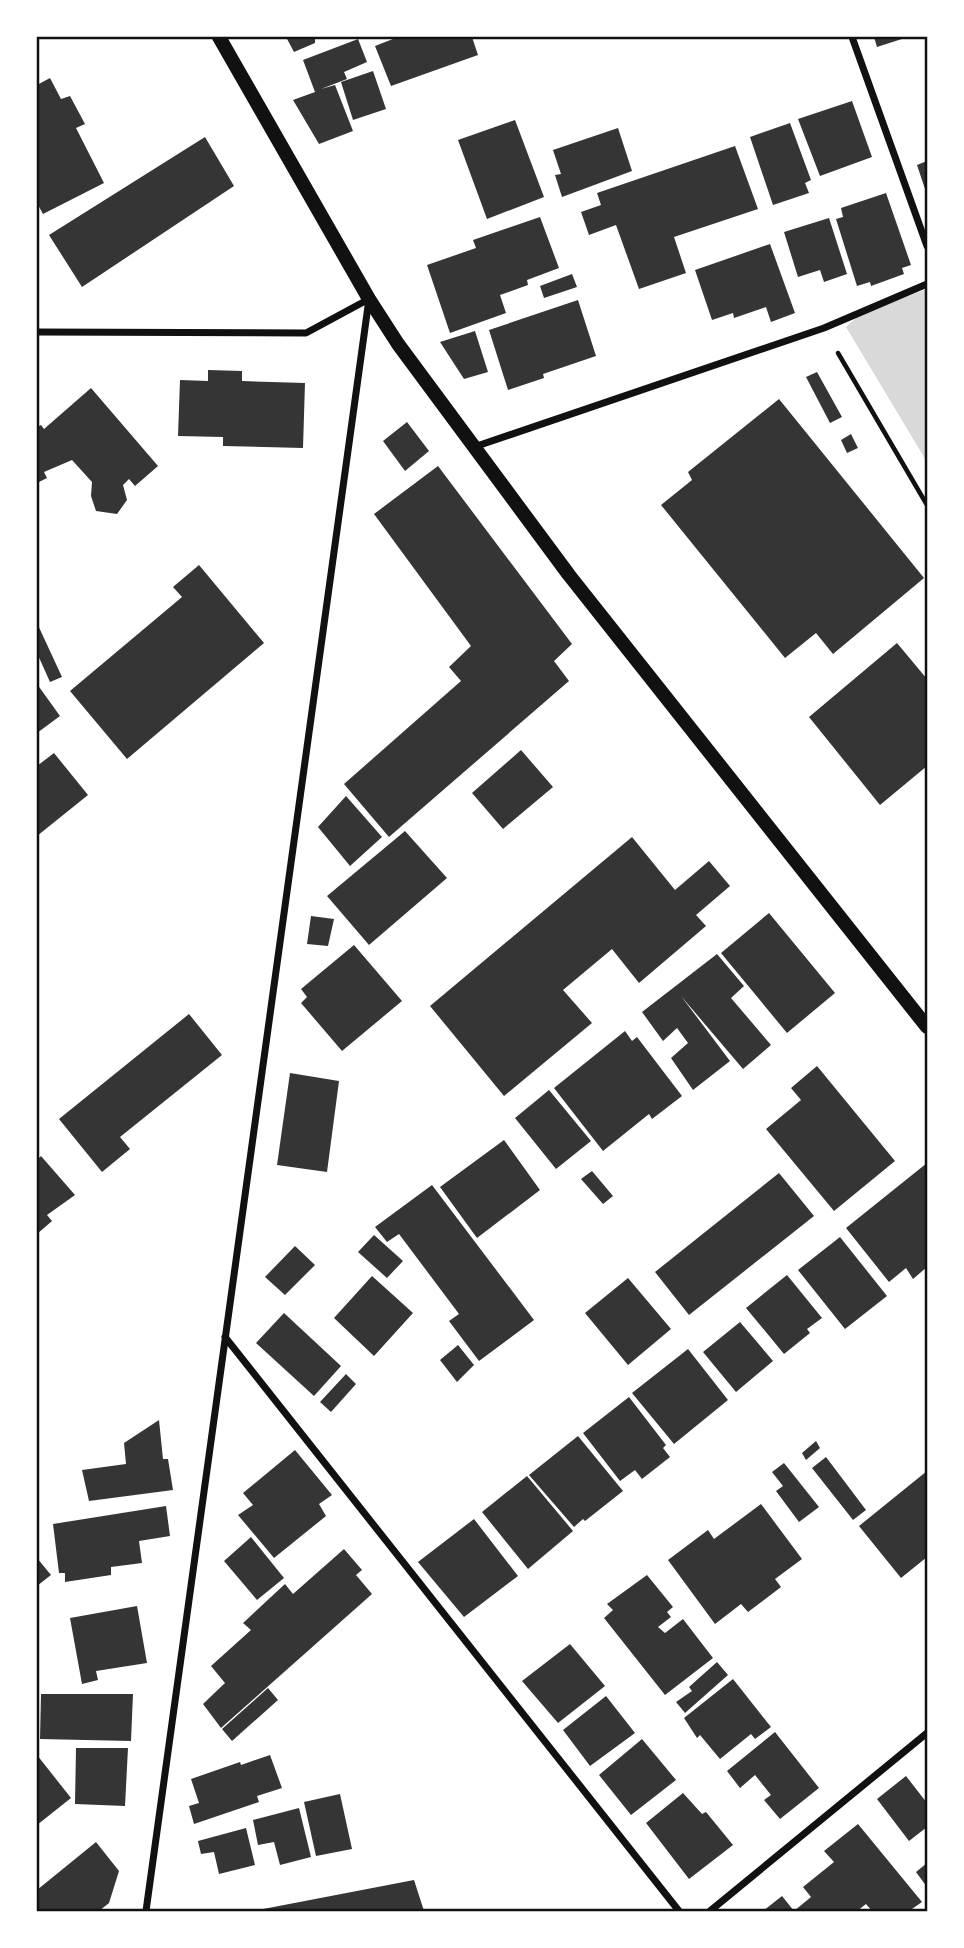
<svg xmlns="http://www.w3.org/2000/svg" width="964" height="1948" font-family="Arial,sans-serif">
<rect width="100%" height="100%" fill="#fff"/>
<path fill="#d9d9d9" d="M 927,289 L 927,462 L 846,327 L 859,315 Z"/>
<path fill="#353535" d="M 286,37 L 315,37 L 315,43 L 294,52 Z
M 398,37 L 472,37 L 478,55 L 391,86 L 375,46 Z
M 874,37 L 908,37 L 877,47 Z
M 358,39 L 367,62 L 344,72 L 347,79 L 321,89 L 335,85 L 353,131 L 319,144 L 293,100 L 315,92 L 303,60 Z
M 373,71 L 386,109 L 353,120 L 341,82 Z
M 50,78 L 61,99 L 70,96 L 85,124 L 76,128 L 104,183 L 43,214 L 37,203 L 37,85 Z
M 852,101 L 872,157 L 820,176 L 798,119 Z
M 515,120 L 544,197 L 487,219 L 458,140 Z
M 790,123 L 811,180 L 805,183 L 809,193 L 773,205 L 750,137 Z
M 618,128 L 632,171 L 562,197 L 555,175 L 561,174 L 553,150 Z
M 205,137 L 234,186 L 82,287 L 49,235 Z
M 735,146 L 758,209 L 674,237 L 686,273 L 639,289 L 616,225 L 589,235 L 581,212 L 601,205 L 597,193 Z
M 927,161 L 927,195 L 917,165 Z
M 886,193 L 911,265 L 902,268 L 904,274 L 871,286 L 870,282 L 857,286 L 836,219 L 843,217 L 841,208 Z
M 540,217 L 559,268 L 527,280 L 528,285 L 500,295 L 506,313 L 450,333 L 427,265 L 476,248 L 473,240 Z
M 829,218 L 847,274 L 824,282 L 820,270 L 798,277 L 784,232 Z
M 770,244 L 795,313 L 771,322 L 766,307 L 734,318 L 733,313 L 712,320 L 695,270 Z
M 572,274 L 577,287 L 544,298 L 540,286 Z
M 578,300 L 596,356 L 543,374 L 544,378 L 508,390 L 489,330 Z
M 475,331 L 488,372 L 464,379 L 440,342 Z
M 208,370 L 242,371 L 242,381 L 305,383 L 303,448 L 223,446 L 223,437 L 178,436 L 180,380 L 208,381 Z
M 817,372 L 842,417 L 830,423 L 806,377 Z
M 91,388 L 158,466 L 135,486 L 129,479 L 123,485 L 127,500 L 117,514 L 96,511 L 91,496 L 92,482 L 72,460 L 44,472 L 47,478 L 37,483 L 37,427 L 41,425 L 44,429 Z
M 779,399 L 924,578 L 833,654 L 816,633 L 785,658 L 661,505 L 692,480 L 688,472 Z
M 407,422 L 429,451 L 405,471 L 383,441 Z
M 851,434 L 858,448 L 847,453 L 841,440 Z
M 438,466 L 572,644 L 554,661 L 569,681 L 389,837 L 344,784 L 461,681 L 449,667 L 471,646 L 374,514 Z
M 199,565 L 264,643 L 127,759 L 70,691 L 182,597 L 173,587 Z
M 37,623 L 62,677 L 50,682 L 37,653 Z
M 897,643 L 927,679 L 927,766 L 880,805 L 809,717 Z
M 37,684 L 60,716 L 37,733 Z
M 521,750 L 553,787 L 503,829 L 472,793 Z
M 54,753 L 88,795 L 37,836 L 37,766 Z
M 346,796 L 382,837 L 350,866 L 318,827 Z
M 405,831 L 447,878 L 369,945 L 327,896 Z
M 632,837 L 675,890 L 709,861 L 730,886 L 696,915 L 706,926 L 639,983 L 612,949 L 563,990 L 592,1023 L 504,1096 L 430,1006 Z
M 769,913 L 835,993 L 787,1033 L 721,953 Z
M 311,916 L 334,919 L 328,946 L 307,944 Z
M 354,945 L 402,1001 L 342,1051 L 301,1003 L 307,997 L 301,989 Z
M 717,954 L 744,986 L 731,998 L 771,1045 L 743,1069 L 681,996 L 730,1061 L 693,1090 L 671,1058 L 688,1043 L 677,1028 L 663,1041 L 642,1012 Z
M 189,1014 L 222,1055 L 120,1137 L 130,1149 L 102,1172 L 59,1119 Z
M 625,1031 L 632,1041 L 637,1037 L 682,1096 L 652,1119 L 649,1114 L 603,1151 L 554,1088 Z
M 817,1066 L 895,1161 L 834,1211 L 766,1129 L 801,1100 L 791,1088 Z
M 290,1073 L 339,1081 L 327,1172 L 277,1165 Z
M 549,1090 L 591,1141 L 556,1169 L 515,1118 Z
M 504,1140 L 540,1190 L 477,1238 L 440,1187 Z
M 41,1156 L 75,1195 L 47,1215 L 52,1221 L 37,1234 L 37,1160 Z
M 927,1163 L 927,1267 L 913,1279 L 906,1268 L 889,1282 L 846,1228 Z
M 592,1171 L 613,1196 L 603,1204 L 581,1179 Z
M 779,1173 L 814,1216 L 689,1315 L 655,1272 Z
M 432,1185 L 534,1320 L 479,1361 L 449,1321 L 459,1314 L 399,1234 L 387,1242 L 375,1227 Z
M 374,1235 L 403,1261 L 387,1278 L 358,1252 Z
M 840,1237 L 887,1296 L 845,1329 L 798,1270 Z
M 295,1246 L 315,1265 L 285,1295 L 265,1277 Z
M 787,1275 L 822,1318 L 807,1329 L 810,1333 L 784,1354 L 746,1308 Z
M 372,1276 L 413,1313 L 374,1356 L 334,1318 Z
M 628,1278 L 671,1329 L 628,1365 L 585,1313 Z
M 284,1313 L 341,1366 L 314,1396 L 256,1343 Z
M 740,1322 L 773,1361 L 736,1392 L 703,1352 Z
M 458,1345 L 474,1365 L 457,1382 L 440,1360 Z
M 688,1349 L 728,1400 L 674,1444 L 632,1393 Z
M 346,1374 L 356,1384 L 331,1412 L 320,1402 Z
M 629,1397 L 666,1445 L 663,1448 L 670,1457 L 642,1479 L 635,1470 L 620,1481 L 583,1433 Z
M 159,1420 L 163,1459 L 168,1459 L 173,1490 L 89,1501 L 82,1470 L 126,1464 L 124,1443 Z
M 578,1436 L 623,1491 L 585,1521 L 583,1519 L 574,1527 L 529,1475 Z
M 816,1441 L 820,1448 L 806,1460 L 802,1453 Z
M 295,1450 L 332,1495 L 319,1504 L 326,1516 L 274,1558 L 238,1515 L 253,1505 L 243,1493 Z
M 826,1457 L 866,1510 L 853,1520 L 812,1468 Z
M 784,1463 L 819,1507 L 799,1522 L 776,1491 L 783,1486 L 772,1472 Z
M 927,1471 L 927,1557 L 901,1578 L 859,1526 Z
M 527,1476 L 573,1531 L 528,1569 L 482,1512 Z
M 761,1504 L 802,1559 L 775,1579 L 781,1587 L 748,1612 L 741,1604 L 715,1624 L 668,1560 L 708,1530 L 714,1539 Z
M 166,1506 L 170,1536 L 139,1541 L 142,1563 L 111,1567 L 111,1575 L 65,1582 L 65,1573 L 59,1573 L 53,1524 Z
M 474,1519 L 518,1576 L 464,1617 L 418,1562 Z
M 251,1537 L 284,1578 L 257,1600 L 224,1561 Z
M 344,1549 L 362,1570 L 356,1575 L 372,1594 L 221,1728 L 203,1704 L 225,1683 L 211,1666 L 251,1630 L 243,1623 L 285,1584 L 293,1594 Z
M 37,1558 L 51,1575 L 37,1586 Z
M 647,1575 L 673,1607 L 667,1612 L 671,1617 L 658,1627 L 665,1633 L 683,1619 L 713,1658 L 665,1695 L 604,1618 L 613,1610 L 607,1604 Z
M 137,1606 L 147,1663 L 96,1671 L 98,1680 L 82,1684 L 70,1618 Z
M 570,1644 L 605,1686 L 558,1723 L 522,1681 Z
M 717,1662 L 728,1675 L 685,1713 L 676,1702 L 692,1691 L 689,1687 Z
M 733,1679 L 771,1727 L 755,1739 L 751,1734 L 720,1759 L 700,1735 L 697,1738 L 684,1718 Z
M 268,1688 L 278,1700 L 232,1741 L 222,1729 Z
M 41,1694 L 133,1694 L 131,1741 L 40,1739 Z
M 606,1696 L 635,1733 L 590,1766 L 563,1730 Z
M 775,1732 L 819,1788 L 780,1819 L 764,1800 L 771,1795 L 755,1775 L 740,1788 L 727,1771 Z
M 642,1739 L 676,1780 L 631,1815 L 599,1775 Z
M 76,1748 L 128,1748 L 125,1806 L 75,1804 Z
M 37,1755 L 71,1798 L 37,1825 Z
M 270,1755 L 282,1788 L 257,1796 L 259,1802 L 194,1824 L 189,1806 L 199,1803 L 191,1779 L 240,1762 L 241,1765 Z
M 906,1776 L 927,1803 L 927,1827 L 909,1841 L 877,1799 Z
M 683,1793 L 702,1814 L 706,1812 L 733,1845 L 689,1879 L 646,1823 Z
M 340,1794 L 352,1849 L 316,1856 L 304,1802 Z
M 299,1808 L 311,1857 L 280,1865 L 274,1842 L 258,1845 L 253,1820 Z
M 858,1824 L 922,1902 L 909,1911 L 872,1911 L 866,1904 L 857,1911 L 794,1911 L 811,1897 L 803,1887 L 834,1862 L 824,1851 Z
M 246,1828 L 255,1865 L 219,1874 L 214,1852 L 201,1854 L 198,1841 Z
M 96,1842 L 119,1871 L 109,1903 L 99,1911 L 37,1911 L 37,1890 Z
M 927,1863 L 927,1887 L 916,1872 Z
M 414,1880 L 424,1911 L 258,1911 L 258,1910 Z
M 782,1896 L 794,1911 L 763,1911 Z"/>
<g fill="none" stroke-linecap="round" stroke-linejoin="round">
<path stroke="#111" stroke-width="4.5" d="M 838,353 L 927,505"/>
<path stroke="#111" stroke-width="7" d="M 852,37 L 927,246
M 37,332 L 306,333 L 369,299 L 146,1911
M 474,447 L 824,328 L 927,284
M 225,1337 L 679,1911
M 710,1911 L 927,1733"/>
<path stroke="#111" stroke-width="14" d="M 219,37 L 369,299 L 398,344 L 569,575 L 927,1027"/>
</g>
<rect width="964" height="1948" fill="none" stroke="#ffffff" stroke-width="77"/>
<rect x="38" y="38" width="888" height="1872" fill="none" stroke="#111" stroke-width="2.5"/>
</svg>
